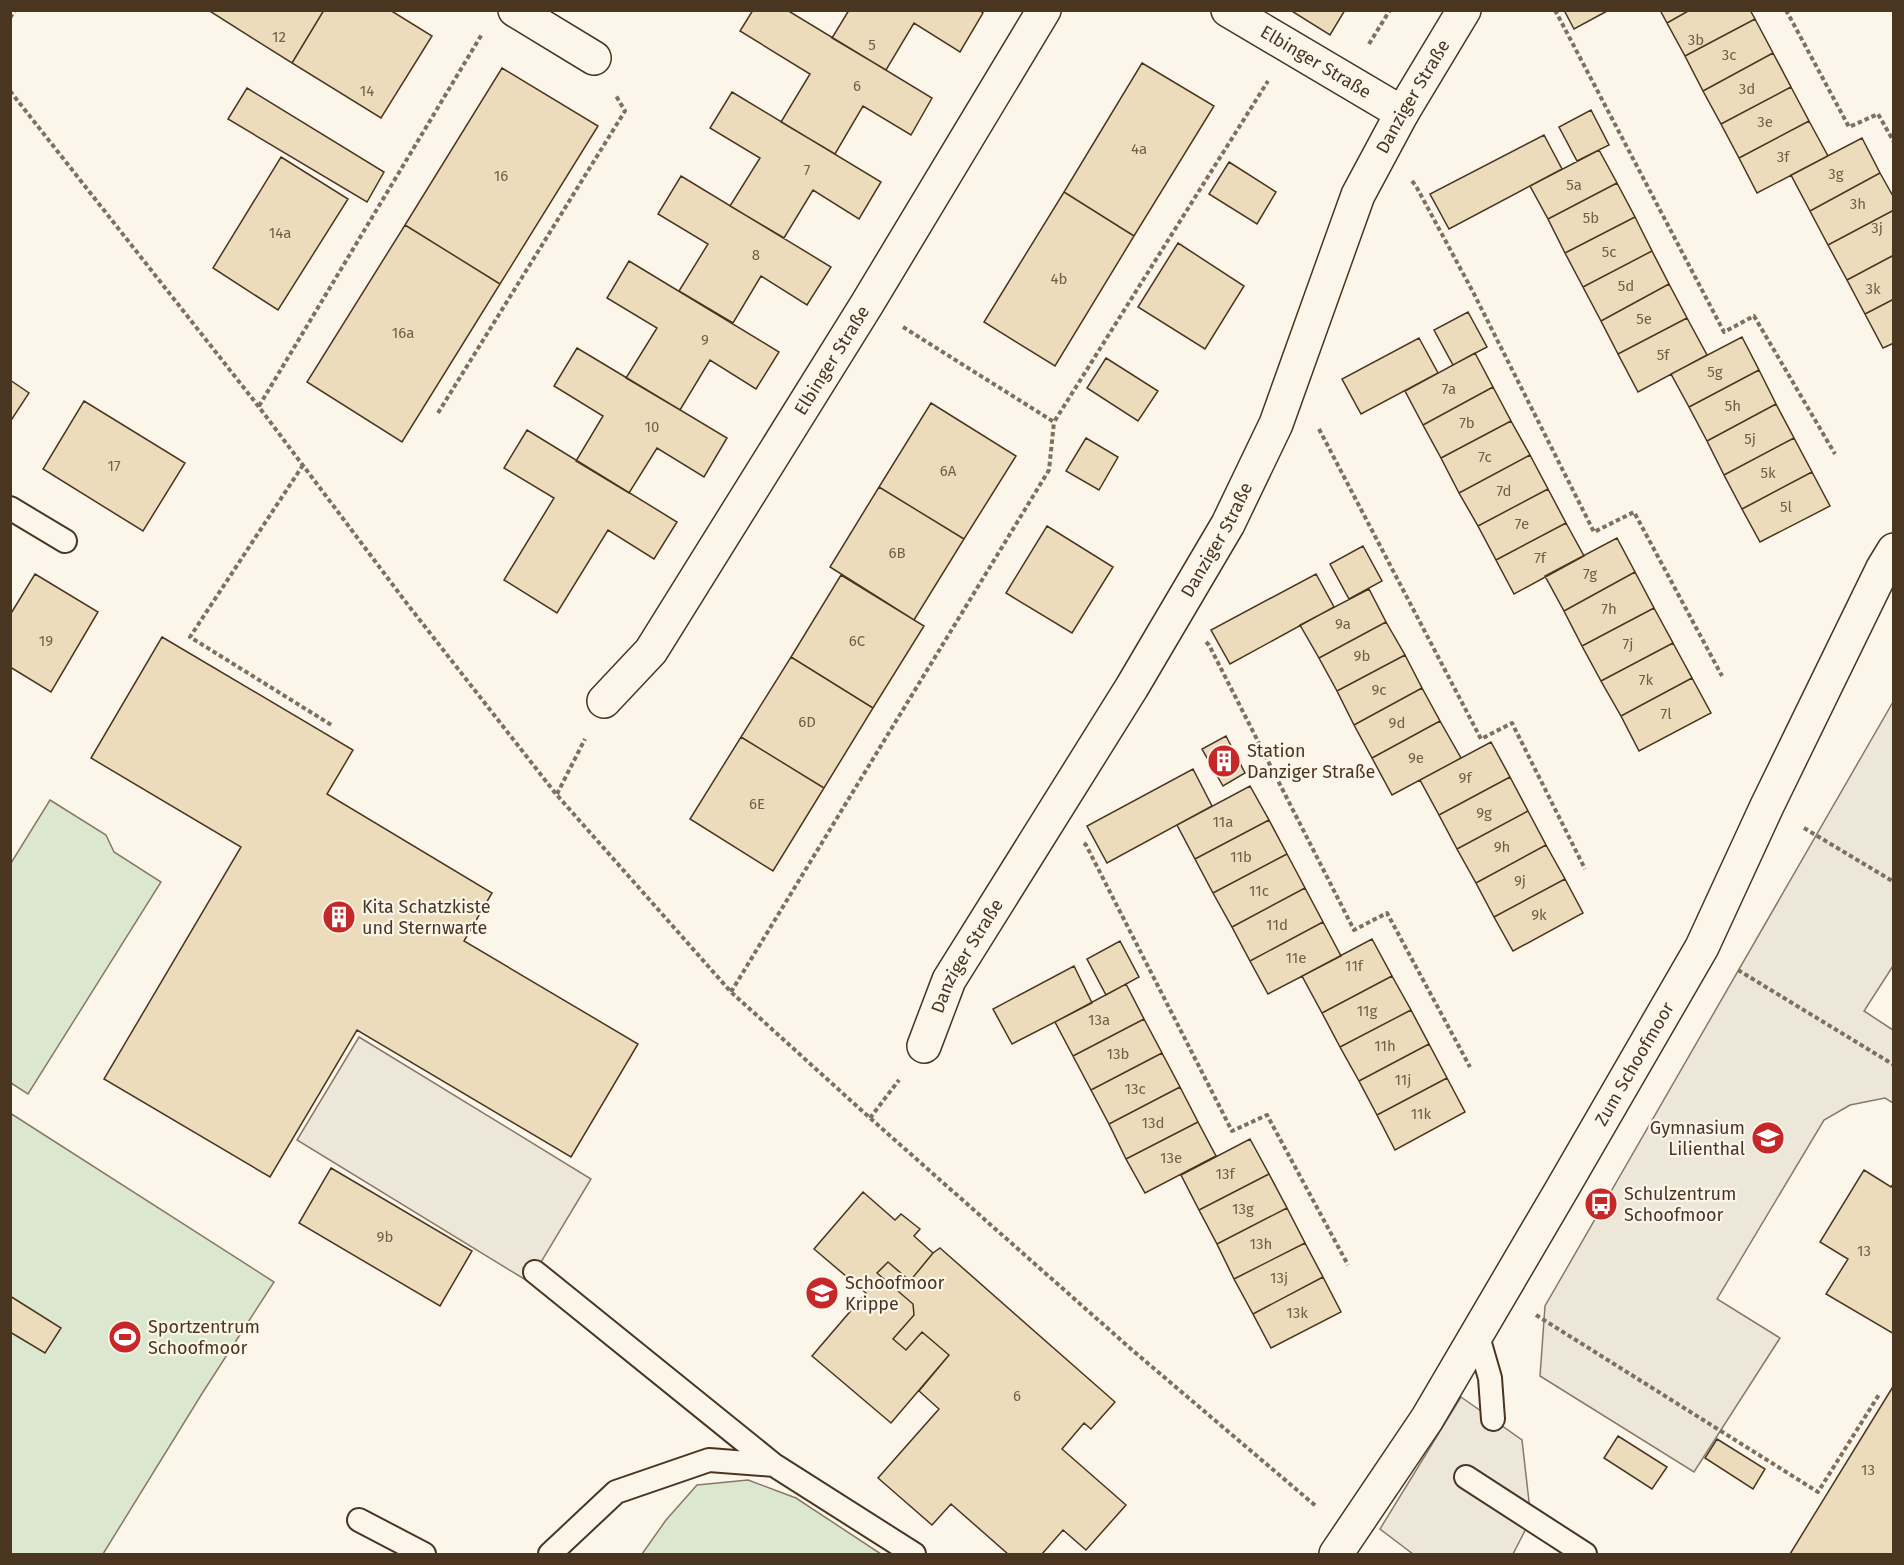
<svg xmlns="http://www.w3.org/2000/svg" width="1904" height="1565" font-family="'Fira Sans',sans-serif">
<rect width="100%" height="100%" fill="#fbf6e9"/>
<path fill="#dce7d0" stroke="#887966" stroke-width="1.5" d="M 50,800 L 106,835 L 114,852 L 161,882 L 28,1094 L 11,1083 L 11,863 Z
M 10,1113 L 274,1282 L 203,1392 L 103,1554 L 11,1554 Z
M 748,1480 L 796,1498 L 881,1554 L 642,1554 L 666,1520 L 697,1485 Z"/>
<path fill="#ede7d9" stroke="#887966" stroke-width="1.5" d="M 1893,702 L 1893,966 L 1864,1011 L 1893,1030 L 1893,1103 L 1885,1098 L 1850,1105 L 1824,1120 L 1717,1299 L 1780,1338 L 1694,1472 L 1540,1376 L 1545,1306 Z
M 359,1037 L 591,1179 L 529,1282 L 297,1140 Z
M 1461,1397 L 1522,1440 L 1531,1519 L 1513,1554 L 1413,1554 L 1380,1529 Z"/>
<path fill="#ecdcbc" stroke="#4a3520" stroke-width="1.5" d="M 208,10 L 324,10 L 292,63 Z
M 324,10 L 390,10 L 432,36 L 381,118 L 292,63 Z
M 753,10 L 787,10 L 932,98 L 911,135 L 863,106 L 835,154 L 781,122 L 810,74 L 740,31 Z
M 849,10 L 979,10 L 983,13 L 960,52 L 914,23 L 886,70 L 832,38 Z
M 1290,10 L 1345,10 L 1330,35 Z
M 1564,10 L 1609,10 L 1574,29 Z
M 1660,10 L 1690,10 L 1667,23 Z
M 1690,10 L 1750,10 L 1755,19 L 1685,56 L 1667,23 Z
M 1755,19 L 1773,53 L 1703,91 L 1685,56 Z
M 1773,53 L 1791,87 L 1721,124 L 1703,91 Z
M 1142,63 L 1214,106 L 1134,236 L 1064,192 Z
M 502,68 L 598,126 L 500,284 L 405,225 Z
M 1791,87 L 1809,121 L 1739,158 L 1721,124 Z
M 247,88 L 384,172 L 367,202 L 228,119 Z
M 732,92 L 881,182 L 859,219 L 813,190 L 784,238 L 730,206 L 760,158 L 710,128 Z
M 1591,110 L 1609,145 L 1577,161 L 1559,127 Z
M 1809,121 L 1828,156 L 1757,193 L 1739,158 Z
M 1544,135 L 1562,169 L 1449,229 L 1430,194 Z
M 1862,138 L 1880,173 L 1810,211 L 1791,175 Z
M 1599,150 L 1617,183 L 1548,219 L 1530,186 Z
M 281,157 L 348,199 L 278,310 L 213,268 Z
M 1229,162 L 1276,192 L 1257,224 L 1209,194 Z
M 1880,173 L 1894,198 L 1894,210 L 1828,245 L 1810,211 Z
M 681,176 L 831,267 L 807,305 L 761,276 L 733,323 L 679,291 L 708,244 L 658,214 Z
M 1617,183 L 1635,217 L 1565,253 L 1548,219 Z
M 1064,192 L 1134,236 L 1055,366 L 984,322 Z
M 1894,210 L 1894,255 L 1847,280 L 1828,245 Z
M 1635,217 L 1652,251 L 1583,287 L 1565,253 Z
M 405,225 L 500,284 L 402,442 L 307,382 Z
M 1178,243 L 1244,286 L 1205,349 L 1138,307 Z
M 1652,251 L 1669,284 L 1601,321 L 1583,287 Z
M 1894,255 L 1894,299 L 1865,314 L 1847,280 Z
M 629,261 L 779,352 L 756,389 L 710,360 L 680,410 L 626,378 L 657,328 L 607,298 Z
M 1669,284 L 1687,318 L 1618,354 L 1601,321 Z
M 1894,299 L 1894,343 L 1883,348 L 1865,314 Z
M 1468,312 L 1487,347 L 1453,365 L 1434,330 Z
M 1687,318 L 1707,355 L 1638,392 L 1618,354 Z
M 1742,337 L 1759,370 L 1689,407 L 1671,374 Z
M 1419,338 L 1438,373 L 1361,414 L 1342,379 Z
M 577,348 L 727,438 L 704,477 L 657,448 L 629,493 L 576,461 L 603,416 L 554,386 Z
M 1475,353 L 1493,387 L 1423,425 L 1405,391 Z
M 1106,358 L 1158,391 L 1138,421 L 1087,388 Z
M 1759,370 L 1776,404 L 1707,441 L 1689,407 Z
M 10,380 L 29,393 L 10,422 Z
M 1493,387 L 1511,421 L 1441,458 L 1423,425 Z
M 84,401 L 185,463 L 143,531 L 43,469 Z
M 931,403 L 1016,456 L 964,539 L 879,487 Z
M 1776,404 L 1794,438 L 1724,475 L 1707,441 Z
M 1511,421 L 1530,455 L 1459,493 L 1441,458 Z
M 527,430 L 677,522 L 654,559 L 608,530 L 557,613 L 504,580 L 554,498 L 504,468 Z
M 1086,438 L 1118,457 L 1099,490 L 1066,471 Z
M 1794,438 L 1812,472 L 1742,509 L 1724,475 Z
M 1530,455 L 1548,489 L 1478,526 L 1459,493 Z
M 1812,472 L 1830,506 L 1760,542 L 1742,509 Z
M 879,487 L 964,539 L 914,620 L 830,567 Z
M 1548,489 L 1566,523 L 1496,560 L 1478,526 Z
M 1566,523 L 1584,556 L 1514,594 L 1496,560 Z
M 1047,526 L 1113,567 L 1072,633 L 1006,593 Z
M 1617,538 L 1635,572 L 1564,611 L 1545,576 Z
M 1363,546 L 1382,581 L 1349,599 L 1330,564 Z
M 1635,572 L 1654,608 L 1582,646 L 1564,611 Z
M 35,574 L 98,612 L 51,692 L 10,667 L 10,615 Z
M 1316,574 L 1334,607 L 1230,664 L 1211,630 Z
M 841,575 L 924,626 L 873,708 L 791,657 Z
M 1369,589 L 1386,622 L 1319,658 L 1300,625 Z
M 1654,608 L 1673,643 L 1601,681 L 1582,646 Z
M 1386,622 L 1405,655 L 1337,691 L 1319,658 Z
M 162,637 L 353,750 L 327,794 L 492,893 L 464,941 L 638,1044 L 571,1157 L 357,1030 L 270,1177 L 104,1079 L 241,847 L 91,758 Z
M 1673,643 L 1692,678 L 1621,716 L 1601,681 Z
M 1405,655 L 1422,688 L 1354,725 L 1337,691 Z
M 791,657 L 873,708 L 824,788 L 741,737 Z
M 1692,678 L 1711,713 L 1639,751 L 1621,716 Z
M 1422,688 L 1440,721 L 1372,758 L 1354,725 Z
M 1440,721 L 1461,758 L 1392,795 L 1372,758 Z
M 1226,736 L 1245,773 L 1223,786 L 1202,749 Z
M 741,737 L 824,788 L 773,871 L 690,819 Z
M 1491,742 L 1510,777 L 1439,815 L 1420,780 Z
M 1193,769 L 1212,806 L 1107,863 L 1087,826 Z
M 1510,777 L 1528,811 L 1457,849 L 1439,815 Z
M 1250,786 L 1269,820 L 1195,859 L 1177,825 Z
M 1528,811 L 1546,845 L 1476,883 L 1457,849 Z
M 1269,820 L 1287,854 L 1213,893 L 1195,859 Z
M 1546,845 L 1565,879 L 1494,917 L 1476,883 Z
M 1287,854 L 1305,888 L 1232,927 L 1213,893 Z
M 1565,879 L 1583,913 L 1513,951 L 1494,917 Z
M 1305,888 L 1323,922 L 1250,961 L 1232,927 Z
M 1323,922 L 1341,956 L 1268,994 L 1250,961 Z
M 1372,939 L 1392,976 L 1322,1013 L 1302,976 Z
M 1120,941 L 1139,977 L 1106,995 L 1087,959 Z
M 1074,966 L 1092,1003 L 1012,1044 L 993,1009 Z
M 1392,976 L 1411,1010 L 1340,1047 L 1322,1013 Z
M 1126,984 L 1144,1019 L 1073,1056 L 1055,1022 Z
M 1411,1010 L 1429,1044 L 1359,1081 L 1340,1047 Z
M 1144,1019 L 1162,1053 L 1091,1090 L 1073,1056 Z
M 1429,1044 L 1447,1078 L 1377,1115 L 1359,1081 Z
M 1162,1053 L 1180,1087 L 1109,1124 L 1091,1090 Z
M 1447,1078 L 1465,1112 L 1395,1150 L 1377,1115 Z
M 1180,1087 L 1198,1122 L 1126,1159 L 1109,1124 Z
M 1198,1122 L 1216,1156 L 1145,1193 L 1126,1159 Z
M 1250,1139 L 1269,1174 L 1199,1210 L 1181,1175 Z
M 331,1168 L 472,1251 L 440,1306 L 299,1223 Z
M 1864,1170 L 1891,1187 L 1894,1183 L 1894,1334 L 1826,1294 L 1848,1259 L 1820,1242 Z
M 1269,1174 L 1287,1208 L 1217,1244 L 1199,1210 Z
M 863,1192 L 895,1220 L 901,1214 L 920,1229 L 914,1236 L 933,1253 L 910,1281 L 888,1262 L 877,1273 L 913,1304 L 914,1315 L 893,1339 L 906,1350 L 922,1332 L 949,1355 L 891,1423 L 812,1356 L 866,1293 L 814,1249 Z
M 1287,1208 L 1305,1243 L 1234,1279 L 1217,1244 Z
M 1305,1243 L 1323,1277 L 1253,1314 L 1234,1279 Z
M 940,1248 L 1115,1402 L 1091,1429 L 1084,1423 L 1062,1449 L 1126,1505 L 1086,1550 L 1063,1530 L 1042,1554 L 1008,1554 L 951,1504 L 932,1525 L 878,1478 L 939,1409 L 919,1391 L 949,1355 L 922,1332 L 906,1350 L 893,1339 L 914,1315 L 913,1304 L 877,1273 L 888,1262 L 910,1281 L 933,1253 Z
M 1323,1277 L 1341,1312 L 1271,1348 L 1253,1314 Z
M 10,1296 L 61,1328 L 45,1353 L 10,1332 Z
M 1894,1385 L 1894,1554 L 1790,1554 Z
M 1618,1436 L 1667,1467 L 1652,1489 L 1604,1458 Z
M 1717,1439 L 1765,1469 L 1753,1489 L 1705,1458 Z"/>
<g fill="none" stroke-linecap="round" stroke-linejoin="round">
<defs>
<path id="service" d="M 10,508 L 65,541
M 535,1272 L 774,1465
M 1477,1333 L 1490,1378 L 1493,1419
M 1466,1477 L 1585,1554
M 359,1520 L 424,1554
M 550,1554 L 616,1492 L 709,1460 L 774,1465 L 914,1554"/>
<g id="minor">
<path d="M 515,10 L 594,58"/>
<path id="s1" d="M 1228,10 L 1402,113"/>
<path id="s2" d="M 604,701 L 651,651 L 867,304 L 1044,10"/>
<path id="s3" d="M 924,1046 L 949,980 L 1132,687 L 1228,524 L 1276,424 L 1358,195 L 1402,113 L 1464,10"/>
<path id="s4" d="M 1336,1554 L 1427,1419 L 1562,1189 L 1702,947 L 1767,806 L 1883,568 L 1894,550"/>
</g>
</defs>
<use href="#service" stroke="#4a3520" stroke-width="26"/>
<use href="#minor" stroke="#4a3520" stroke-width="36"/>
<path stroke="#7f6f5c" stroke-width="4" stroke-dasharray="4.5 3" stroke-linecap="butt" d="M 1555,10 L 1724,332 L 1754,316 L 1835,454
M 1786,10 L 1849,127 L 1878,114 L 1894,142
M 10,18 L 15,10
M 1369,44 L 1390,10
M 10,91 L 259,407 L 408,605 L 556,794 L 731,992 L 870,1118 L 1131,1349 L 1317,1507
M 1412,181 L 1416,186 L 1473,292 L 1594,532 L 1634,512 L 1722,676
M 903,327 L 1054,422 L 1268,81
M 259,406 L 482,34
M 438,413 L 625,111 L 615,94
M 1319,429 L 1481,739 L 1512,723 L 1585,869
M 303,465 L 190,637 L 333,726
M 1206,642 L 1209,645 L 1354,930 L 1387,913 L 1470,1067
M 557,794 L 585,739
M 1804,828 L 1894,882
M 1084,843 L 1086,845 L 1232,1131 L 1267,1115 L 1348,1265
M 1738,970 L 1894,1065
M 731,992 L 1049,470 L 1054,422
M 870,1118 L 899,1080
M 1536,1315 L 1818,1492 L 1880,1393"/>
<use href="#service" stroke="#fbf6e9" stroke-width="22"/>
<use href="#minor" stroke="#fbf6e9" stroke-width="33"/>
</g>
<defs>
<symbol id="building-disc" viewBox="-11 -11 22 22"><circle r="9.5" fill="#c62828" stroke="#fbf6e9"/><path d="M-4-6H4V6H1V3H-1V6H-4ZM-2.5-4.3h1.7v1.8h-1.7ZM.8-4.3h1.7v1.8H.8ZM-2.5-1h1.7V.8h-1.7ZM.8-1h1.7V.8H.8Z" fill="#fff"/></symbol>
<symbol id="school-disc" viewBox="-11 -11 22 22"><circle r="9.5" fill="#c62828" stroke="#fbf6e9"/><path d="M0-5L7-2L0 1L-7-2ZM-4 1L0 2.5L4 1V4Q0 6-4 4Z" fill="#fff"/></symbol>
<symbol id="bus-disc" viewBox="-11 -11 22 22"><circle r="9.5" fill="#c62828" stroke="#fbf6e9"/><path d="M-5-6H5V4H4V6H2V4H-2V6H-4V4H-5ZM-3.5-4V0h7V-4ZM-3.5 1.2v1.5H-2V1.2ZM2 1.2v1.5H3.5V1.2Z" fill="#fff"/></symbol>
<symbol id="stadium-disc" viewBox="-11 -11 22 22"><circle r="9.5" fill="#c62828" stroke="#fbf6e9"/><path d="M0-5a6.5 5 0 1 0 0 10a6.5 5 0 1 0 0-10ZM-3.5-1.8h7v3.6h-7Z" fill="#fff"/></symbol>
</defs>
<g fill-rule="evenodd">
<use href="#building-disc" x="1205" y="742" width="38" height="38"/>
<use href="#building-disc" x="320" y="898" width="38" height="38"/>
<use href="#school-disc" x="1749" y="1119" width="38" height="38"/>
<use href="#bus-disc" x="1582" y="1185" width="38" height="38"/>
<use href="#school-disc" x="803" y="1274" width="38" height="38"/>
<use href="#stadium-disc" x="106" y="1318" width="38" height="38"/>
</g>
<g text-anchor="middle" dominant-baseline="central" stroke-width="4.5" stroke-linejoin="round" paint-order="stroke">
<g font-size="15" fill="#725f47">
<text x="279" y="37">12</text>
<text x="1696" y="40">3b</text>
<text x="872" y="45">5</text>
<text x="1729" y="55">3c</text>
<text x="857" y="86">6</text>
<text x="1747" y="89">3d</text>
<text x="367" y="91">14</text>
<text x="1765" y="122">3e</text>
<text x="1139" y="149">4a</text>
<text x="1783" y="157">3f</text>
<text x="807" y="170">7</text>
<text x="1836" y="174">3g</text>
<text x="501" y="176">16</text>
<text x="1574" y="185">5a</text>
<text x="1858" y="204">3h</text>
<text x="1591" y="218">5b</text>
<text x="1877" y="228">3j</text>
<text x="280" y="233">14a</text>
<text x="1609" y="252">5c</text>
<text x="756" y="255">8</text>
<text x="1059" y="279">4b</text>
<text x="1626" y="286">5d</text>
<text x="1873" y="289">3k</text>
<text x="1644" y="319">5e</text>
<text x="403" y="333">16a</text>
<text x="705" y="340">9</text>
<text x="1663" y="355">5f</text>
<text x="1715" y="372">5g</text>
<text x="1449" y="389">7a</text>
<text x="1733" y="406">5h</text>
<text x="1467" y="423">7b</text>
<text x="652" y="427">10</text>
<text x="1750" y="439">5j</text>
<text x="1485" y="457">7c</text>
<text x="114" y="466">17</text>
<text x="948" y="471">6A</text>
<text x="1768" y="473">5k</text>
<text x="1504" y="491">7d</text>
<text x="1786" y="507">5l</text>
<text x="1522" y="524">7e</text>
<text x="897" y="553">6B</text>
<text x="1540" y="558">7f</text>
<text x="1590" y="574">7g</text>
<text x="1609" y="609">7h</text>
<text x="1343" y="624">9a</text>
<text x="46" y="641">19</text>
<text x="857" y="641">6C</text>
<text x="1628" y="644">7j</text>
<text x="1362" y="656">9b</text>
<text x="1646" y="680">7k</text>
<text x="1379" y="690">9c</text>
<text x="1666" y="714">7l</text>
<text x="807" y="722">6D</text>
<text x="1397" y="723">9d</text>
<text x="1416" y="758">9e</text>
<text x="1465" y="778">9f</text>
<text x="757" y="804">6E</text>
<text x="1484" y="813">9g</text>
<text x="1223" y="822">11a</text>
<text x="1502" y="847">9h</text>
<text x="1241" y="857">11b</text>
<text x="1520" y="881">9j</text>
<text x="1259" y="891">11c</text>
<text x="1539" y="915">9k</text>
<text x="1277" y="925">11d</text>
<text x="1296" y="958">11e</text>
<text x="1354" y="966">11f</text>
<text x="1367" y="1011">11g</text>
<text x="1099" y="1020">13a</text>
<text x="1385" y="1046">11h</text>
<text x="1118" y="1054">13b</text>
<text x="1403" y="1080">11j</text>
<text x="1135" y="1089">13c</text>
<text x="1421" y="1114">11k</text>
<text x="1153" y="1123">13d</text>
<text x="1171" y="1158">13e</text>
<text x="1225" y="1174">13f</text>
<text x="1243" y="1209">13g</text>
<text x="385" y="1237">9b</text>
<text x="1261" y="1244">13h</text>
<text x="1864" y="1251">13</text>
<text x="1279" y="1278">13j</text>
<text x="1297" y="1313">13k</text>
<text x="1017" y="1396">6</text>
<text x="1868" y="1470">13</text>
</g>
<g font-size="18" fill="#4a3520" stroke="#fbf6e9">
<text stroke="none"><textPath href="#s1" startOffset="102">Elbinger Straße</textPath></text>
<text stroke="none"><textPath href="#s3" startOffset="1072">Danziger Straße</textPath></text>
<text stroke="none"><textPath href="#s2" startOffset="411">Elbinger Straße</textPath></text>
<text stroke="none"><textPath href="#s3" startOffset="586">Danziger Straße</textPath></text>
<text stroke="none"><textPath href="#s3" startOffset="100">Danziger Straße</textPath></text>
<text stroke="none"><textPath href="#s4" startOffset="574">Zum Schoofmoor</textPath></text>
</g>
<g font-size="18" fill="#4a3520" stroke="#fbf6e9" text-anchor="start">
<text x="1247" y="751">Station<tspan x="1247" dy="21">Danziger Straße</tspan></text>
<text x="362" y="907">Kita Schatzkiste<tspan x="362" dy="21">und Sternwarte</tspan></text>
<text x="1745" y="1128" text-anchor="end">Gymnasium<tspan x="1745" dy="21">Lilienthal</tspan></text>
<text x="1624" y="1194">Schulzentrum<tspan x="1624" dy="21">Schoofmoor</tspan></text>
<text x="845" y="1283">Schoofmoor<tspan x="845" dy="21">Krippe</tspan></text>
<text x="148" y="1327">Sportzentrum<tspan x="148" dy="21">Schoofmoor</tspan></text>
</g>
</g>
<rect width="1904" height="1565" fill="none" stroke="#4a3520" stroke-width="24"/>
</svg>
